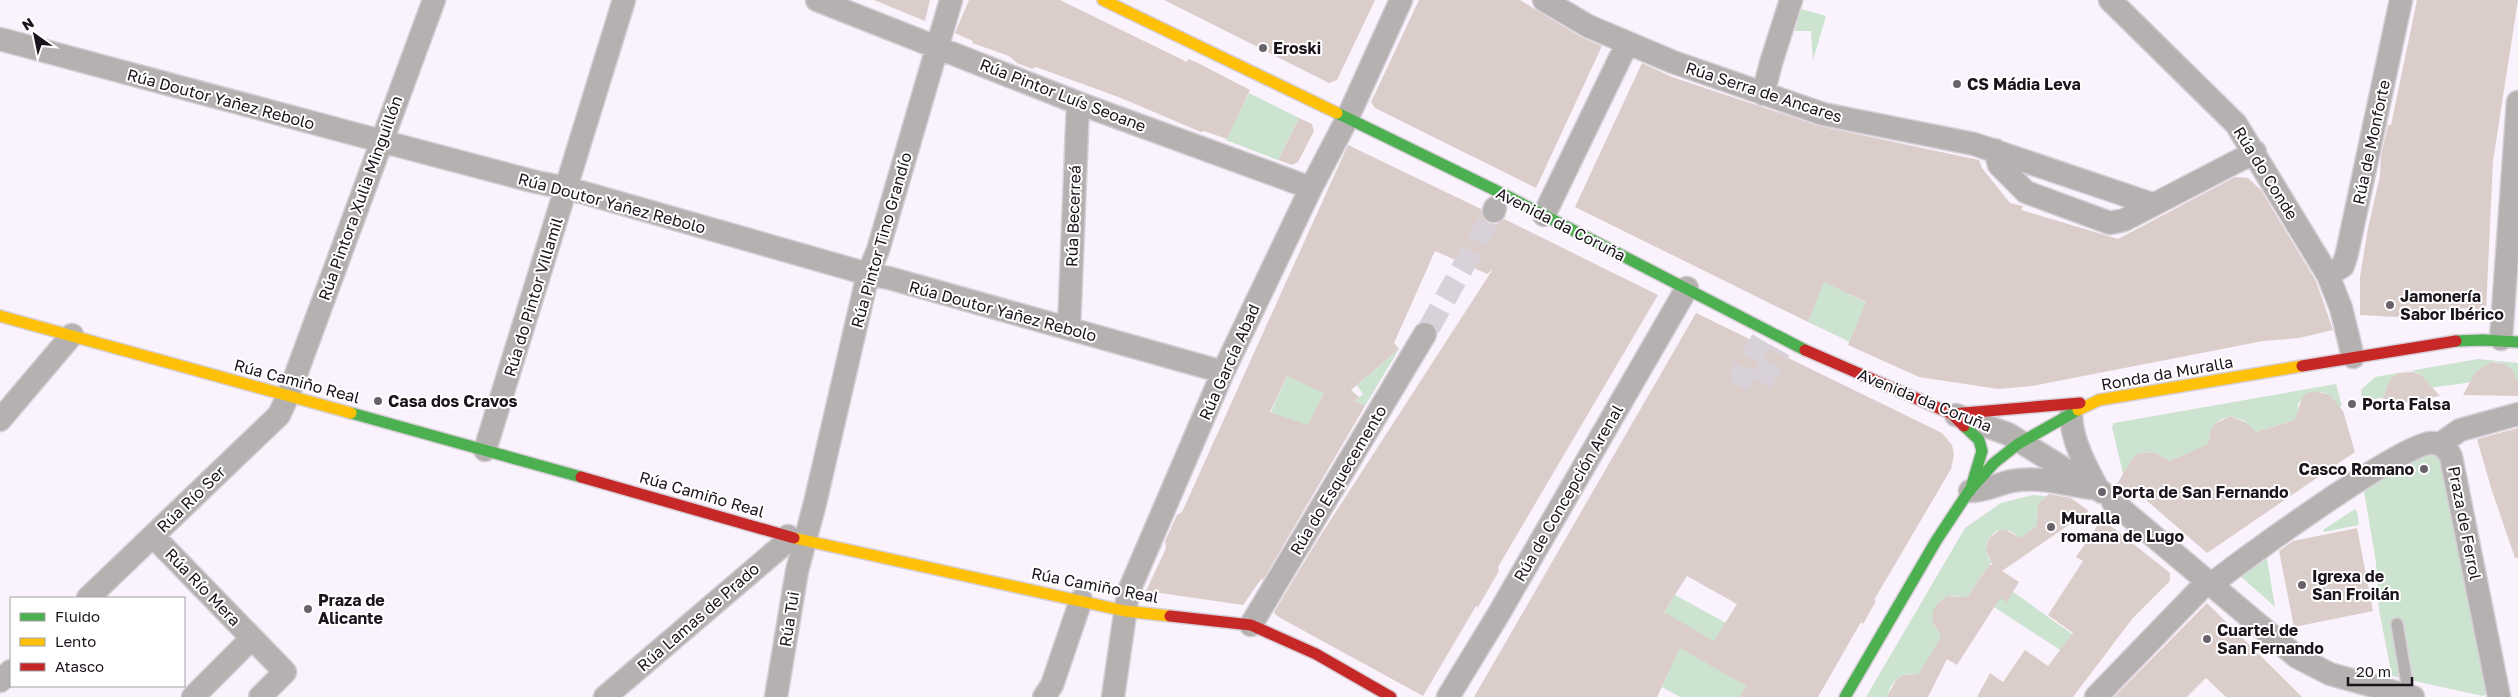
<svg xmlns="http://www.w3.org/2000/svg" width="2518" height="697" font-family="'Golos Text',sans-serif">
<rect width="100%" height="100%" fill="#faf2fc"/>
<path fill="#cbe3cf" d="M 1801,9 L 1826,16 L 1813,60 L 1811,31 L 1795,31 Z
M 1249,93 L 1299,118 L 1278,160 L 1226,140 Z
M 1828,271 L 1850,295 L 1866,302 L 1850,342 L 1808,322 Z
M 1399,349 L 1365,406 L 1355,401 L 1363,394 L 1357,385 Z
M 2478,359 L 2518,363 L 2518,385 C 2512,370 2508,362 2491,362 L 2476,372 L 2473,382 L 2429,388 C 2427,384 2424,378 2420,375 C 2404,362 2385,381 2385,397 L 2362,402 L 2361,390 L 2375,377 Z
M 1287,376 L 1327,387 L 1317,407 L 1312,430 L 1271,412 Z
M 2336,384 L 2342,406 L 2338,407 C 2331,392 2322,390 2307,393 L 2298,404 L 2298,419 L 2253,433 L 2245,421 L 2230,416 C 2215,421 2209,428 2209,444 L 2170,461 L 2155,452 L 2139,453 L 2125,482 L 2112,427 L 2114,423 Z
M 2436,453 L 2444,462 L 2488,693 L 2483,696 L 2392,676 L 2379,610 L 2376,562 L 2363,485 L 2409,457 Z
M 2033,495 L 2046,496 C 2038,505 2035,512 2040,524 L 2020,539 C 2003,517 1976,538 1991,562 L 1966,599 C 1941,585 1921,618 1942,636 L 1919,675 C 1903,671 1890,681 1888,697 L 1866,697 L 1965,528 L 2001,503 Z
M 2355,509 L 2357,512 L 2359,525 L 2324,532 L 2323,530 Z
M 2266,553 L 2275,607 L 2238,574 Z
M 2002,584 L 2072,634 L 2105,654 L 2092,671 L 1988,603 Z
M 1675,595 L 1726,623 L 1757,666 L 1740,697 L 1680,697 L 1662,687 L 1669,672 L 1664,612 Z"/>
<path fill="#dbceca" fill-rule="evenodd" d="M 874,0 L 930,0 L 925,21 Z
M 969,0 L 1060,0 L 1187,62 L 1188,59 L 1196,62 L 1250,90 L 1227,139 L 1204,131 L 1201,132 L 1121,98 L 1036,67 L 1032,69 L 1017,63 L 1009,56 L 972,43 L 973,41 L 955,33 Z
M 1164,0 L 1375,0 L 1337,80 L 1329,83 Z
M 1419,0 L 1520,0 L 1581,37 L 1602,46 L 1536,188 L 1375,108 L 1371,102 Z
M 2417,0 L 2518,0 L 2493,161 L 2486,311 L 2468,308 L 2396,317 L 2360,315 L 2360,277 L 2368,228 L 2380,176 L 2381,155 L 2388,125 L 2391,125 Z
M 1642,63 L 1672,77 L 1819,126 L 1979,160 L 1982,168 L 2010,203 L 2023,206 L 2021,210 L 2118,239 L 2235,177 L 2248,178 L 2261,190 L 2316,281 L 2333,330 L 2299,338 L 2263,341 L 2032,386 L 1998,389 L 1919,377 L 1848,345 L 1866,302 L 1824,282 L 1808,322 L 1575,207 Z
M 1299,118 L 1312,124 L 1314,131 L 1298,162 L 1292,165 L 1278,160 Z
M 1348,145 L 1481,209 L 1484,219 L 1489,223 L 1497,224 L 1504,219 L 1658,295 L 1498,567 L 1499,571 L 1478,607 L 1476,606 L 1423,696 L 1284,620 L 1276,615 L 1274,612 L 1317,541 L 1493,269 L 1487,274 L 1435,251 L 1394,343 L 1399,349 L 1351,390 L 1359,397 L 1355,401 L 1365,406 L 1263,580 L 1262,578 L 1243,605 L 1146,591 L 1166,548 L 1165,541 L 1177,515 L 1182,512 ZM 1287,376 L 1324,393 L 1308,425 L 1270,412 Z
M 1696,313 L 1942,433 L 1952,445 L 1954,454 L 1951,469 L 1874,600 L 1876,601 L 1863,624 L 1861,622 L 1818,697 L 1740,697 L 1746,686 L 1680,648 L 1657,697 L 1474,697 ZM 1687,576 L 1737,604 L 1714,641 L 1664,612 Z
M 2491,362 L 2505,364 L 2513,371 L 2518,383 L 2518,396 L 2463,395 L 2476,372 Z
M 2413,372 L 2421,375 L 2440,396 L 2380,407 L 2388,384 L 2392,378 L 2399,373 Z
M 2316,391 L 2330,395 L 2343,411 L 2355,452 L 2207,553 L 2137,492 L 2127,496 L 2121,492 L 2124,486 L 2118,490 L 2114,489 L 2132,459 L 2139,453 L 2155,452 L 2170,461 L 2208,444 L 2211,429 L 2215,424 L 2230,416 L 2245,422 L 2256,432 L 2295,420 L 2302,398 L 2307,393 Z
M 2518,428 L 2518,558 L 2515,558 L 2491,488 L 2477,439 Z
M 2049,494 L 2071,498 L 2089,511 L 2002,571 L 2019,582 L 2007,602 L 2000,598 L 1957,665 L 1947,659 L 1928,697 L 1887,697 L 1896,680 L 1903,675 L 1919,674 L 1941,637 L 1932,620 L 1933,611 L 1937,604 L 1947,596 L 1967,597 L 1990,564 L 1993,566 L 1986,550 L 1989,538 L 2000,530 L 2006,530 L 2021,538 L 2037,526 L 2038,504 Z
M 2102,519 L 2170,573 L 2170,581 L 2132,619 L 2073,697 L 1977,697 L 1990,673 L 2003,682 L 2025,650 L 2048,666 L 2073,633 L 2048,615 L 2083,561 L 2076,557 Z
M 2357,528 L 2373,611 L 2294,627 L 2279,551 L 2293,541 Z
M 2207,603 L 2278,673 L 2302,697 L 2226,697 L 2206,678 L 2187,697 L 2114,697 Z"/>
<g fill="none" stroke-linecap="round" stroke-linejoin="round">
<path stroke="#d9d1da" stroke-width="22" stroke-dasharray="22 11" stroke-linecap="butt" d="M 1429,328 L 1494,211
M 1762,340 L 1741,375 L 1759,386 L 1780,350"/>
<defs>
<path id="lane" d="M 2397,624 L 2409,696"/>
<path id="street" d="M 817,0 L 1078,103 L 1311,188
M 1544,0 L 1588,26 L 1673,62 L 1823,114 L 1974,144 L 2152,204
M 2110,0 L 2236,124 L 2328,275 L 2341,308 L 2353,357
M 0,39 L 381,141 L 536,182 L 567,188 L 868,274 L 889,278 L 1223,372
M 1763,94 L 1771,63 L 1791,0
M 1995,150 L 1999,165 L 2026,192 L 2110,223 L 2124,220 L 2255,152
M 1494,211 L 1495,208
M 1544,215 L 1623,52
M 2328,275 L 2343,266 L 2347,253 L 2401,0
M 1069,328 L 1078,103
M 2501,339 L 2518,102
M 2071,414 C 2071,439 2086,467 2098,489
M 1956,415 L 2008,434 L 2102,492
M 0,420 L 72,335
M 2440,444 L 2460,430 L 2518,414
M 485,450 L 624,0
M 1970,491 C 1986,491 1997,484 2012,481 C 2038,476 2064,484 2090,488
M 2113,502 L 2297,657 L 2330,674 L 2413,697
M 153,536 L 285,672 L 260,697
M 2212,584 C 2240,561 2403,443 2431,443 C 2441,443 2447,448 2451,457 L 2499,697
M 88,598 L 279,415 L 288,396 L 434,0
M 1251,625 L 1425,334
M 0,681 L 11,671
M 193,697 L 252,638
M 605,697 L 784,544 L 788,536
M 776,697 L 797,571 L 815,503 L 868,274 L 878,250 L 951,0
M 1044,697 L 1052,685 L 1081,600
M 1113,697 L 1128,593 L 1223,372 L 1311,188 L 1347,119 L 1401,0
M 1448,697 L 1498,615 L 1687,288
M 2096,697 L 2208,581"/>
<path id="fast" d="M 1337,113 L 1503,194 L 1805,350
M 2456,341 L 2483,340 L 2518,342
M 351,413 L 581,477
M 1964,426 L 1979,440 L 1982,451 L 1970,491
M 1845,697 L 1936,541 L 1969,491 L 1994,463 L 2018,444 L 2078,410"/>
<path id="slow" d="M 1103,0 L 1337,113
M 0,316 L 351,413
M 2078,410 L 2099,400 L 2302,366
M 794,538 L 1125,611 L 1170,616"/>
<path id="jam" d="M 1805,350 L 1952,414 L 1964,426
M 2302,366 L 2456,341
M 1952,414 L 2080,403
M 581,477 L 794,538
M 1170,616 L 1251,625 L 1316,654 L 1391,697"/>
</defs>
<use href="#lane" stroke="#d6cfd7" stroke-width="14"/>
<use href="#street" stroke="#d6cfd7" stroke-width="25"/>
<use href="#fast" stroke="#d6cfd7" stroke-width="14"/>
<use href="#slow" stroke="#d6cfd7" stroke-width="14"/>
<use href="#jam" stroke="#d6cfd7" stroke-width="14"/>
<use href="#lane" stroke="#b5b1b1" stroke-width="11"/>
<use href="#street" stroke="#b5b1b1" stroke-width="22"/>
<use href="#fast" stroke="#4caf50" stroke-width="11"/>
<use href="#slow" stroke="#ffc107" stroke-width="11"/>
<use href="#jam" stroke="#c62828" stroke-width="11"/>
</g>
<g fill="#6a626a" stroke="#fff" stroke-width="2">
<circle cx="1263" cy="48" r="5"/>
<circle cx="1957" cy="84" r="5"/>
<circle cx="2390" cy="305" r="5"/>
<circle cx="378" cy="401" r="5"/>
<circle cx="2352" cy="404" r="5"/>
<circle cx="2424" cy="469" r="5"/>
<circle cx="2102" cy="492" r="5"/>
<circle cx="2051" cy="527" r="5"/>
<circle cx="2302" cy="585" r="5"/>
<circle cx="308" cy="609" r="5"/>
<circle cx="2207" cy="639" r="5"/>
</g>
<g text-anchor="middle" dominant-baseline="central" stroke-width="4" stroke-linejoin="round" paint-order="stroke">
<g font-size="16" font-weight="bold" fill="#1c141c" stroke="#fff" text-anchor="start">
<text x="1273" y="48">Eroski</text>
<text x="1967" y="84">CS Mádia Leva</text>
<text x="2400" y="296">Jamonería<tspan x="2400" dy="18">Sabor Ibérico</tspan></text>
<text x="388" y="401">Casa dos Cravos</text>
<text x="2362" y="404">Porta Falsa</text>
<text x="2414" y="469" text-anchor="end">Casco Romano</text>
<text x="2112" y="492">Porta de San Fernando</text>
<text x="2061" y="518">Muralla<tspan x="2061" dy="18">romana de Lugo</tspan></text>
<text x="2312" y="576">Igrexa de<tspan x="2312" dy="18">San Froilán</tspan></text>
<text x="318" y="600">Praza de<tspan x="318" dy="18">Alicante</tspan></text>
<text x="2217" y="630">Cuartel de<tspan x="2217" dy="18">San Fernando</tspan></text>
</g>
<g font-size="16" fill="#1c141c" stroke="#fff">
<text transform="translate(1764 92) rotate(18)">Rúa Serra de Ancares</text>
<text transform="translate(1063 95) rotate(21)">Rúa Pintor Luís Seoane</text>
<text transform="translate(221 99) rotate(15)">Rúa Doutor Yañez Rebolo</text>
<text transform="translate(2371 142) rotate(-78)">Rúa de Monforte</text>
<text transform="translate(2266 173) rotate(58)">Rúa do Conde</text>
<text transform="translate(360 198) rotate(-70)">Rúa Pintora Xulia Minguillón</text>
<text transform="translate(612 203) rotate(15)">Rúa Doutor Yañez Rebolo</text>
<text transform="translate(1073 216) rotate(-88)">Rúa Becerreá</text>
<text transform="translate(1561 224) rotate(27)">Avenida da Coruña</text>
<text transform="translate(881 240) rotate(-74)">Rúa Pintor Tino Grandío</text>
<text transform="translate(533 297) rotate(-73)">Rúa do Pintor Villamil</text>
<text transform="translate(1003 311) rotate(15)">Rúa Doutor Yañez Rebolo</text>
<text transform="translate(1229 362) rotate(-66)">Rúa García Abad</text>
<text transform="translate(2167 373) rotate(-10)">Ronda da Muralla</text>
<text transform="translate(297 381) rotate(15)">Rúa Camiño Real</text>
<text transform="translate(1925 400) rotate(22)">Avenida da Coruña</text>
<text transform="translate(1338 480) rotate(-59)">Rúa do Esquecemento</text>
<text transform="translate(1568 493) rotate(-60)">Rúa de Concepción Arenal</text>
<text transform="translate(702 494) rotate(16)">Rúa Camiño Real</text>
<text transform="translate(191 499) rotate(-44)">Rúa Río Ser</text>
<text transform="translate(2465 523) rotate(79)">Praza de Ferrol</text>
<text transform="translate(1095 585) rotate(11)">Rúa Camiño Real</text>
<text transform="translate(203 587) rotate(46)">Rúa Río Mera</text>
<text transform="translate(698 617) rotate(-41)">Rúa Lamas de Prado</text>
<text transform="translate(789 619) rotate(-81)">Rúa Tui</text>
</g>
</g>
<rect x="10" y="597" width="175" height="90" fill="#ffffff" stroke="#a4a1a4"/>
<rect x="20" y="613" width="25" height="8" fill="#4caf50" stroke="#a4a1a4"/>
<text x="55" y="622" font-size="15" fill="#1c141c">Fluido</text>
<rect x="20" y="638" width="25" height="8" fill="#ffc107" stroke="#a4a1a4"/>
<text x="55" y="647" font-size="15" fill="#1c141c">Lento</text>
<rect x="20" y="663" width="25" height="8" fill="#c62828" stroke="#a4a1a4"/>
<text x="55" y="672" font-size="15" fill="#1c141c">Atasco</text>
<g transform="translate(35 35) rotate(327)" stroke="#ffffff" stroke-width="4" paint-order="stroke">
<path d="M0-4L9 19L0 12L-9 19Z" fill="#1c141c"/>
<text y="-8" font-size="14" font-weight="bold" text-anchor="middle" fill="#1c141c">N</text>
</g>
<path d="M2348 677v8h64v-8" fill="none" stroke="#1c141c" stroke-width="2.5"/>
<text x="2356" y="677" font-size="15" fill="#1c141c" stroke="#ffffff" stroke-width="4" paint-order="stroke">20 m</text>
</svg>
